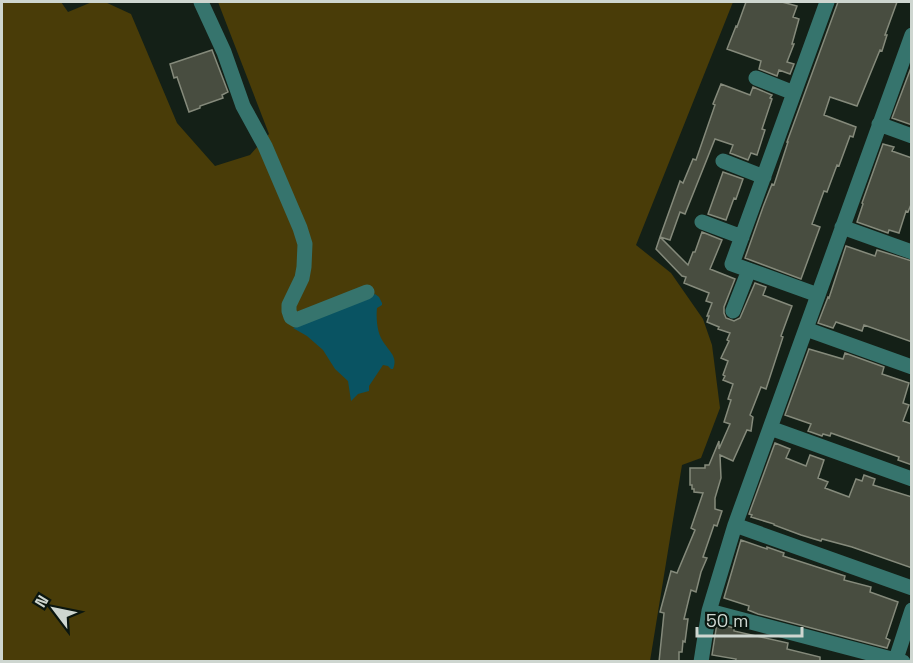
<svg xmlns="http://www.w3.org/2000/svg" width="913" height="663" font-family="'Space Grotesk',sans-serif">
<rect width="100%" height="100%" fill="#142017"/>
<path fill="#493c08" d="M 2,2 L 61,2 L 68,12 L 92,2 L 105,2 L 131,14 L 177,123 L 215,166 L 250,155 L 269,134 L 218,2 L 733,2 L 636,245 L 671,273 L 703,319 L 712,345 L 720,408 L 701,458 L 682,465 L 650,661 L 2,661 Z"/>
<path fill="#095362" d="M 375,294 L 379,297 L 382,303 L 382,305 L 377,308 C 376,317 377,330 381,338 C 387,350 399,356 393,369 L 391,369 L 388,366 L 383,365 L 369,386 L 369,391 L 358,394 L 351,401 L 348,381 L 335,369 L 323,350 L 307,336 L 293,328 Z"/>
<path fill="#484d40" stroke="#858a7b" stroke-width="1.5" d="M 746,2 L 782,2 L 797,6 L 793,17 L 799,19 L 792,44 L 794,44 L 787,62 L 794,64 L 790,74 L 779,70 L 777,76 L 759,69 L 761,61 L 727,49 L 736,26 L 737,27 Z
M 838,2 L 897,2 L 885,35 L 887,35 L 882,51 L 880,50 L 857,106 L 830,97 L 824,115 L 856,127 L 853,137 L 850,136 L 839,166 L 837,165 L 827,192 L 824,191 L 812,224 L 820,227 L 801,279 L 745,258 L 763,207 L 772,184 L 774,185 L 788,142 L 787,142 Z
M 212,50 L 228,92 L 222,95 L 223,98 L 200,106 L 200,108 L 189,112 L 177,77 L 174,78 L 170,64 Z
M 912,65 L 912,125 L 892,118 Z
M 721,84 L 750,95 L 753,87 L 772,95 L 770,98 L 772,99 L 762,129 L 765,130 L 757,155 L 751,153 L 748,160 L 730,153 L 733,145 L 715,139 L 685,214 L 680,212 L 670,240 L 660,237 L 680,181 L 683,183 L 693,159 L 696,160 L 715,105 L 713,104 Z
M 883,144 L 894,147 L 892,151 L 912,158 L 912,202 L 908,212 L 906,211 L 899,233 L 889,230 L 888,233 L 857,222 L 863,204 L 862,203 Z
M 723,172 L 743,179 L 736,199 L 734,198 L 726,220 L 708,214 Z
M 702,232 L 722,240 L 710,269 L 735,279 L 724,307 L 724,313 L 726,318 L 734,321 L 740,318 L 755,283 L 766,287 L 763,295 L 792,306 L 781,336 L 783,337 L 766,389 L 761,387 L 750,415 L 753,417 L 751,431 L 747,430 L 733,461 L 720,455 L 721,478 L 715,498 L 715,509 L 722,511 L 717,526 L 714,525 L 703,557 L 707,558 L 701,572 L 696,592 L 691,590 L 684,619 L 688,619 L 685,642 L 683,641 L 682,652 L 679,652 L 679,662 L 659,662 L 664,613 L 660,612 L 671,571 L 677,573 L 695,530 L 691,528 L 703,493 L 694,492 L 694,489 L 692,489 L 692,485 L 690,485 L 690,468 L 705,468 L 705,465 L 709,465 L 719,441 L 719,449 L 730,424 L 724,422 L 731,400 L 728,399 L 733,384 L 723,380 L 725,376 L 723,375 L 728,361 L 721,358 L 729,341 L 727,340 L 730,333 L 718,329 L 719,327 L 707,322 L 709,316 L 707,316 L 712,303 L 706,301 L 709,293 L 684,283 L 686,277 L 682,276 L 656,249 L 660,237 L 688,265 L 693,252 L 695,252 Z
M 846,246 L 875,256 L 877,250 L 912,261 L 912,342 L 864,325 L 862,331 L 836,322 L 833,328 L 818,323 L 828,297 L 829,298 Z
M 809,349 L 843,359 L 845,353 L 884,367 L 882,374 L 909,383 L 903,403 L 909,405 L 903,421 L 912,424 L 912,465 L 898,460 L 899,457 L 831,433 L 830,436 L 823,434 L 822,436 L 808,431 L 811,424 L 785,415 Z
M 775,443 L 790,449 L 786,458 L 806,466 L 810,455 L 824,460 L 818,478 L 828,482 L 825,488 L 849,497 L 856,479 L 862,481 L 864,475 L 875,479 L 873,485 L 912,497 L 912,568 L 852,547 L 822,539 L 821,541 L 801,535 L 774,525 L 774,524 L 751,517 L 752,515 L 749,514 Z
M 741,540 L 767,549 L 767,547 L 784,553 L 783,556 L 845,576 L 844,580 L 871,587 L 870,592 L 898,602 L 886,638 L 890,640 L 887,648 L 758,614 L 748,610 L 749,606 L 724,598 Z
M 717,623 L 734,628 L 734,631 L 788,643 L 787,649 L 820,657 L 820,662 L 735,662 L 736,659 L 712,655 Z"/>
<g fill="none" stroke-linecap="round" stroke-linejoin="round">
<path stroke="#36746d" stroke-width="15" d="M 201,2 L 224,52 L 243,106 L 265,146 L 300,228 L 305,244 L 304,267 L 302,278 L 289,305 L 289,311 L 291,317 L 296,320 L 367,292
M 756,78 L 794,93
M 879,124 L 912,136
M 723,161 L 764,177
M 702,222 L 742,237
M 842,227 L 912,252
M 818,295 L 732,264 L 827,2
M 733,311 L 749,270
M 806,329 L 912,367
M 770,428 L 912,479
M 735,525 L 912,588
M 709,611 L 903,662
M 701,662 L 709,611 L 735,525 L 912,35
M 895,662 L 912,610"/>
</g>
<rect width="913" height="663" fill="none" stroke="#ced6d0" stroke-width="6"/>
<g transform="translate(54 609) rotate(302)" stroke="#0b160f" stroke-width="4.5" paint-order="stroke">
<path d="M0-4.5L10 22L0 15L-10 22Z" fill="#ced6d0"/>
<text y="-9" font-size="16" font-weight="bold" text-anchor="middle" fill="#ced6d0">N</text>
</g>
<path d="M697 627v9h105v-9" fill="none" stroke="#ced6d0" stroke-width="3"/>
<text x="706" y="627" font-size="18" fill="#ced6d0" stroke="#0b160f" stroke-width="4.5" paint-order="stroke">50 m</text>
</svg>
